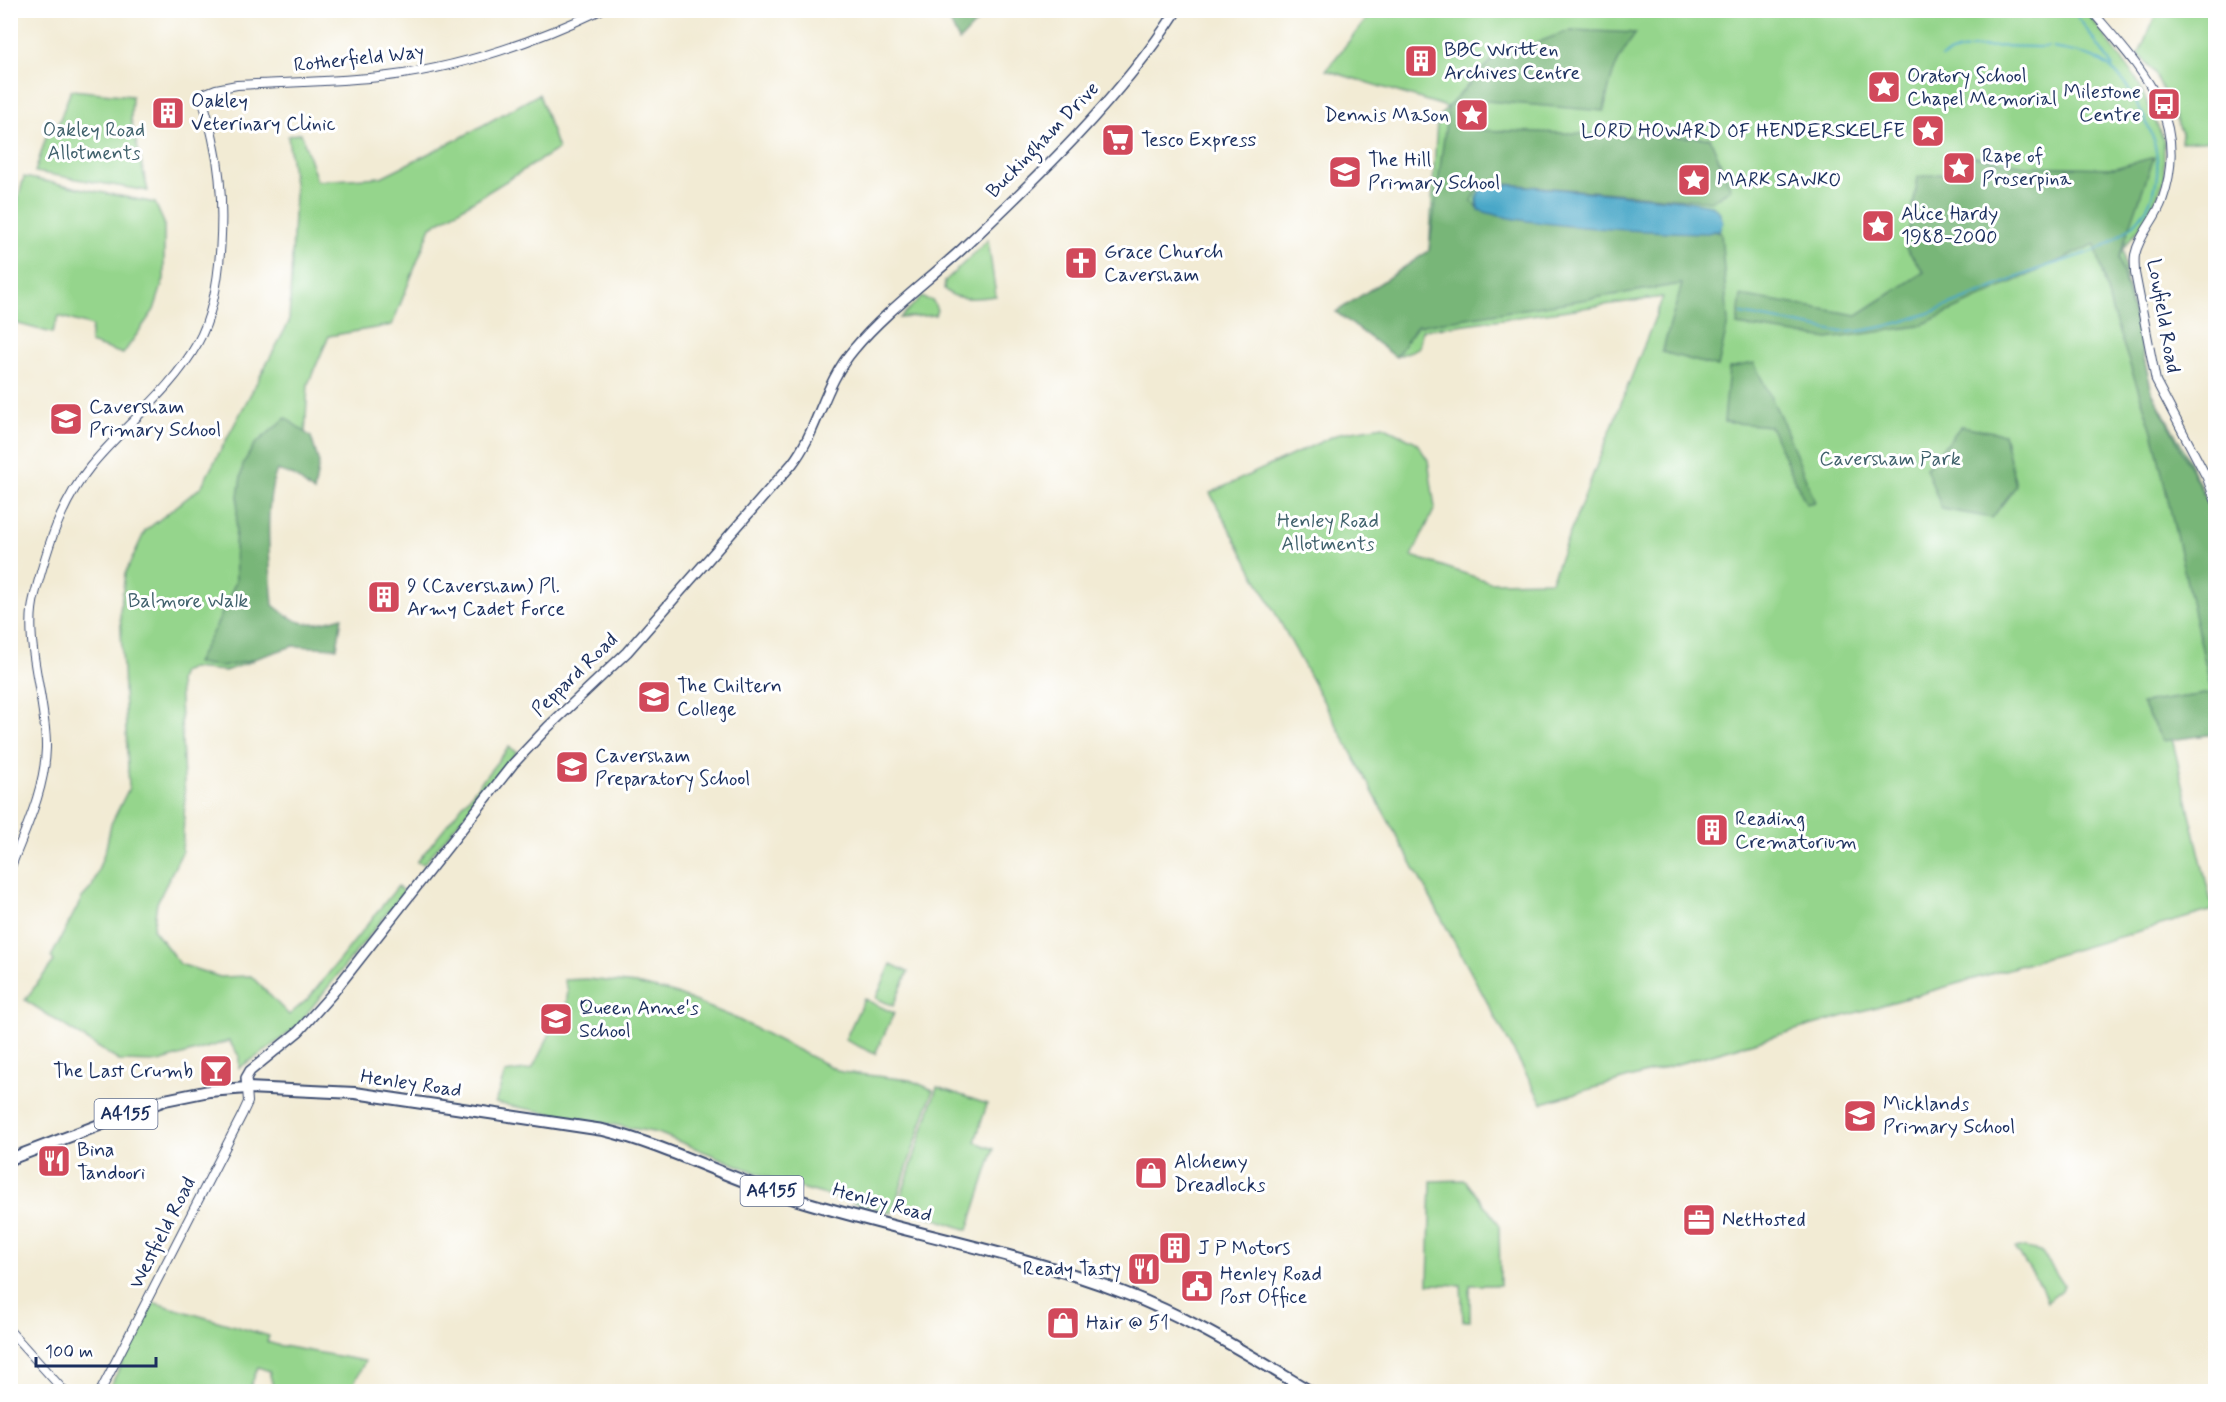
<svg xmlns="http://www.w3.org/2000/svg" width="2226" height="1402" font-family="Mynerve,sans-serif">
<rect width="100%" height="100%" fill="#fff"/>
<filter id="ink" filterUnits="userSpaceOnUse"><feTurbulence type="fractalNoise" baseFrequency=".0167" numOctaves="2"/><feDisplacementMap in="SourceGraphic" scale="12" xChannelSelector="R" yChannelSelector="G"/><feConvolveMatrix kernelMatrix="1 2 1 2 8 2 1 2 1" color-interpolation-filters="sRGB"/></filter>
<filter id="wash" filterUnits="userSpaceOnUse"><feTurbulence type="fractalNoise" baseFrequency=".008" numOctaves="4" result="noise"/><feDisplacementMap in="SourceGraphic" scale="24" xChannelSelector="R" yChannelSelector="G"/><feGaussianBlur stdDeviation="1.35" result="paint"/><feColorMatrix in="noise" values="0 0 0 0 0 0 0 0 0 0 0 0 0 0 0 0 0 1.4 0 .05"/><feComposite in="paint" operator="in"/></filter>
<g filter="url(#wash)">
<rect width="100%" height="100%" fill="#f2ebd4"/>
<path fill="#95d58c" stroke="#588275" stroke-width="1.5" d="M 2158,10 L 2215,11 L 2215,140 L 2181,142 L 2182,133 L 2155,73 L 2139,54 Z
M 1373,11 L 2086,11 L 2137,80 L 2164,141 L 2164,181 L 2147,219 L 2123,248 L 2126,279 L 2152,392 L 2184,450 L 2210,507 L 2216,558 L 2215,710 L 2166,713 L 2213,910 L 1542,1103 L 1210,493 L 1340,433 L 1383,426 L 1416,442 L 1428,460 L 1435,508 L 1412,556 L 1490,582 L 1551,581 L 1663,297 L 1422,330 L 1419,348 L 1396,357 L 1336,312 L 1389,279 L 1429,251 L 1437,121 L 1447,107 L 1326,70 Z
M 71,90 L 132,96 L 131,120 L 148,191 L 35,172 L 47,134 L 56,130 Z
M 539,94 L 558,149 L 431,227 L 392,325 L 329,336 L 308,384 L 303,469 L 259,470 L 253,661 L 225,671 L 191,668 L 182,672 L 179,680 L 185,801 L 182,852 L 157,903 L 153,929 L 180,964 L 220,977 L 251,976 L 289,1015 L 309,998 L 398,886 L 404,892 L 297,1026 L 267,1050 L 239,1068 L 239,1056 L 229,1041 L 159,1062 L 119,1061 L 25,1000 L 54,961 L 51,957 L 82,898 L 92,887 L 106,848 L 111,824 L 129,788 L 120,611 L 125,574 L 145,531 L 201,487 L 289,322 L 295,192 L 288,136 L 301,133 L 317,181 L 381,177 L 462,137 Z
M 24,177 L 155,203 L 164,223 L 164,279 L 154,310 L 123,354 L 90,343 L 92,326 L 59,316 L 52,333 L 11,322 L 11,225 Z
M 988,240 L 996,296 C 979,298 956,302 944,289 L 945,281 Z
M 921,297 L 933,301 L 937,310 L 935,315 L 900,318 Z
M 509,747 L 517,752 L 424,864 L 417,862 Z
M 891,964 L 908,972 L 893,1006 L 876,998 Z
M 587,979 L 636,984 L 674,993 L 733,1017 L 841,1072 L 910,1080 L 933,1090 L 892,1213 L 779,1182 L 658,1133 L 495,1103 L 505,1073 L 532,1069 L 552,1030 L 564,1023 L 568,990 L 564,980 Z
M 864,999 L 894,1013 L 875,1054 L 845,1040 Z
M 937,1087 L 987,1104 L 975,1142 L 994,1149 L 968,1230 L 898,1206 Z
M 1465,1180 L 1499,1224 L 1500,1285 L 1470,1285 L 1470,1321 L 1463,1321 L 1461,1285 L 1428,1284 L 1431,1181 Z
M 2020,1247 L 2041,1251 L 2064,1285 L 2062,1290 L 2047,1302 L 2041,1286 L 2015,1248 Z
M 152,1302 L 269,1336 L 267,1342 L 277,1345 L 365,1361 L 353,1385 L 354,1391 L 274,1391 L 269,1371 L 258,1367 L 249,1391 L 108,1391 Z"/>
<path fill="#78b678" stroke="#4a726b" stroke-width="1.5" d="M 945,11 L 988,11 L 959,41 Z
M 1571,30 L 1636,33 C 1614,63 1611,75 1604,111 L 1475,100 L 1461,115 L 1476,130 L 1710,138 L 1731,189 L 1712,201 L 1481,182 L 1472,201 L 1480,210 L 1721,232 L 1728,322 L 1718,367 L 1662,352 L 1682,284 L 1417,326 L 1396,357 L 1336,312 L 1429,251 L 1448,107 L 1492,59 Z
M 1964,155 L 2026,166 L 2115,168 L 2154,157 L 2119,258 L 2152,392 L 2210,507 L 2216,548 L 2215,734 L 2163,741 L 2141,703 L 2212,693 L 2153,434 L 2112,311 L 2095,244 L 1919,326 L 1828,339 L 1737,325 L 1741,295 L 1857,315 L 1924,272 L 1906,248 L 1918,177 L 1948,173 Z
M 1754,363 L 1783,422 L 1815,502 L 1806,504 L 1770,426 L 1724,422 L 1729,368 Z
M 286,418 L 311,437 L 319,463 L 314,492 L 294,476 L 277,470 C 263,504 270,567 273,605 C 299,627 310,627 342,617 L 337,648 L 293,646 L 248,661 L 223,667 L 196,663 L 218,622 L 236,581 L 235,544 L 238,496 L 243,464 L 254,445 Z
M 1961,426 L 2004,434 L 2016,486 L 1992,518 L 1942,509 L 1926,468 Z"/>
<path fill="#49a7c8" stroke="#326b93" stroke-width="1.5" d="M 1485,185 L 1513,185 L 1681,200 L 1710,205 L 1719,211 L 1723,222 L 1719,230 L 1707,233 C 1661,232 1617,230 1571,226 C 1541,223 1508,220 1479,210 C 1475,200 1476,192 1485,185 Z"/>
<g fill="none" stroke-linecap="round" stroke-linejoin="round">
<path stroke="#49a7c8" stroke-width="2" d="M 2073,10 L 2113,67
M 1942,57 C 1970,42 2017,47 2048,47
M 1741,314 L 1841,332 C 1899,332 1980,292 2036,270 C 2057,262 2080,257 2100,248 C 2111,243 2125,232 2134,224 C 2163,195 2163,153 2145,119 C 2132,94 2120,68 2093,57 C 2081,52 2066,51 2053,48"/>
</g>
</g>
<g filter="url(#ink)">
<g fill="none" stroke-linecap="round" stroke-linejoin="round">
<defs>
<path id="tertiary" d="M 2091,10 C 2140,68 2192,118 2162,201 C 2156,219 2139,235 2135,255 C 2134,260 2135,267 2135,273 L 2156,381 L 2207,478 L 2216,502
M 10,869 C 25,830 45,790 46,748 C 47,700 22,640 35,594 C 47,549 60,504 90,467 C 124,425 170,392 197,344 C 225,295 226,198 214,144 C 211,127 206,111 201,95 L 216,89 L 237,85 C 287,82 338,82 388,76 C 462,67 534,42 601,10
M 10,1331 L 65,1392
M 100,1392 L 242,1115 L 248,1102 L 247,1088"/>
<path id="secondary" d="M 247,1088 L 246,1078 L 250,1071 L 299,1031 L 332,994 L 513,764 L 548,727 L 627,652 L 792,464 C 819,429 823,385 854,349 C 884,313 926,282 961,250 C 1037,178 1120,99 1177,10"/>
<path id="primary" d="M 10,1159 L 165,1100 L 209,1091 L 247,1088 L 355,1093 L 603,1130 C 665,1145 721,1175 782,1195 C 894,1231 1012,1250 1122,1292 C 1189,1317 1249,1355 1311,1392"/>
</defs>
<use href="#tertiary" stroke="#3b4b70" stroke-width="10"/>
<use href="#secondary" stroke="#3b4b70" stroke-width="12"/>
<use href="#primary" stroke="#3b4b70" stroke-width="14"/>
<use href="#tertiary" stroke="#fff" stroke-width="8"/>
<use href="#secondary" stroke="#fff" stroke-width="9"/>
<use href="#primary" stroke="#fff" stroke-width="10"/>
</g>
</g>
<defs>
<symbol id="building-square" viewBox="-11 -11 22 22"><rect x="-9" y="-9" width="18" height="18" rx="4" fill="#d1495b" stroke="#fff"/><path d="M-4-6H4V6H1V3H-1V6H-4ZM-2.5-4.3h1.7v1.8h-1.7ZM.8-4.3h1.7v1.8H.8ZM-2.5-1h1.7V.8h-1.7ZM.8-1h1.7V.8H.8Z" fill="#fff"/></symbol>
<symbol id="sight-square" viewBox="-11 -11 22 22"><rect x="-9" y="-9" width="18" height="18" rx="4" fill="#d1495b" stroke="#fff"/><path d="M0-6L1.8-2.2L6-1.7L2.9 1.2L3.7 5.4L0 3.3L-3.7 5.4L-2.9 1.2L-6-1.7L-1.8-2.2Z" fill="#fff"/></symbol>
<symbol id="bus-square" viewBox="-11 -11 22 22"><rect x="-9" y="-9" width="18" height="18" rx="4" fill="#d1495b" stroke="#fff"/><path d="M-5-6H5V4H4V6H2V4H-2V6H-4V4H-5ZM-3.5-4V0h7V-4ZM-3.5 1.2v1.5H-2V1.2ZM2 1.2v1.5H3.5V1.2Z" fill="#fff"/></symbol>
<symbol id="supermarket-square" viewBox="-11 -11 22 22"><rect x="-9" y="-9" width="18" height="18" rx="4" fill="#d1495b" stroke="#fff"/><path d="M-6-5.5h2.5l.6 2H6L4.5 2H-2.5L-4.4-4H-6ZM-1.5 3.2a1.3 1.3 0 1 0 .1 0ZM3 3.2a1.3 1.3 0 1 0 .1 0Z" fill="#fff"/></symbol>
<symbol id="school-square" viewBox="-11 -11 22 22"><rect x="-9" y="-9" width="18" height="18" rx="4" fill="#d1495b" stroke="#fff"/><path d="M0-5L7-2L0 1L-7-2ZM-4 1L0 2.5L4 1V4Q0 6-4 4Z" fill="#fff"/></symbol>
<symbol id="church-square" viewBox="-11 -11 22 22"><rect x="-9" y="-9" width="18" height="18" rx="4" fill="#d1495b" stroke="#fff"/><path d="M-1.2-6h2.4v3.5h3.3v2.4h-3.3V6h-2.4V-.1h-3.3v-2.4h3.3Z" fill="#fff"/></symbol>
<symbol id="university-square" viewBox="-11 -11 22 22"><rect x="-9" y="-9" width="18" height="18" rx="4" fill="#d1495b" stroke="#fff"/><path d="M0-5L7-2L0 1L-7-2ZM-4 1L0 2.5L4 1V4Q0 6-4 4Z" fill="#fff"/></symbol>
<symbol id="bar-square" viewBox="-11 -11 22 22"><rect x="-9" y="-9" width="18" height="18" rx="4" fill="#d1495b" stroke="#fff"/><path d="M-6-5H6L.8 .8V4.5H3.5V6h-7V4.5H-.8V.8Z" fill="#fff"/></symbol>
<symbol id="restaurant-square" viewBox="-11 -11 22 22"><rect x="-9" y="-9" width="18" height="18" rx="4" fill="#d1495b" stroke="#fff"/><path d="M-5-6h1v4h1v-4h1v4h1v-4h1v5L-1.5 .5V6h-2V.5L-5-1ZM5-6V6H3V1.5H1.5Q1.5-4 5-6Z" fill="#fff"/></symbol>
<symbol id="shop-square" viewBox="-11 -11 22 22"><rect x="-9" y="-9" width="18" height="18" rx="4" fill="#d1495b" stroke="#fff"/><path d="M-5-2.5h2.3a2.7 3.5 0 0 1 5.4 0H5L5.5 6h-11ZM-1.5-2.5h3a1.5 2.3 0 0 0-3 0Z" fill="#fff"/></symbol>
<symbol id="office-square" viewBox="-11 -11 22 22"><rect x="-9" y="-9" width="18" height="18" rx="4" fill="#d1495b" stroke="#fff"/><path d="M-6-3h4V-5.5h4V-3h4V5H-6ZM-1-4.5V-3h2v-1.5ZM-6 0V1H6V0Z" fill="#fff"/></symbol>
<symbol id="civic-square" viewBox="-11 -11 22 22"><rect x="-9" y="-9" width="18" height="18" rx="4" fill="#d1495b" stroke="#fff"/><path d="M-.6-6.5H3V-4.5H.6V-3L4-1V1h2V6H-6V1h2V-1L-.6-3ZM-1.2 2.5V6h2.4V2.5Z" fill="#fff"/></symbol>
</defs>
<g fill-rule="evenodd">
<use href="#building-square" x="1402" y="42" width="38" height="38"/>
<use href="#sight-square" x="1865" y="68" width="38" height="38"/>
<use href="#bus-square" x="2145" y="85" width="38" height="38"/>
<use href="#building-square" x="149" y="94" width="38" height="38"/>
<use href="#sight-square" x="1453" y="96" width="38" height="38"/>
<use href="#sight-square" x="1909" y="112" width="38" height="38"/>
<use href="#supermarket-square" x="1099" y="121" width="38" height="38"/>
<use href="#sight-square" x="1940" y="149" width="38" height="38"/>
<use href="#school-square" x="1326" y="153" width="38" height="38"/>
<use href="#sight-square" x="1675" y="161" width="38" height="38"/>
<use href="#sight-square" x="1859" y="207" width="38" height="38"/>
<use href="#church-square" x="1062" y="244" width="38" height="38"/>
<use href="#school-square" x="47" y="400" width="38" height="38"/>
<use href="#building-square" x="365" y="578" width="38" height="38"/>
<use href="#university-square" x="635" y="678" width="38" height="38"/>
<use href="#school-square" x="553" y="748" width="38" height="38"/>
<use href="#building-square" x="1693" y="811" width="38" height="38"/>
<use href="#school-square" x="537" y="1000" width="38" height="38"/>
<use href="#bar-square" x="197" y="1052" width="38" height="38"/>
<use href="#school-square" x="1841" y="1097" width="38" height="38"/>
<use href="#restaurant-square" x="35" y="1142" width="38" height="38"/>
<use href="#shop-square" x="1132" y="1154" width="38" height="38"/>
<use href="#office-square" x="1680" y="1201" width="38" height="38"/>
<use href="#building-square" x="1156" y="1229" width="38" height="38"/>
<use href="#restaurant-square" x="1125" y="1250" width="38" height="38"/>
<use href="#civic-square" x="1178" y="1267" width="38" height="38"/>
<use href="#shop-square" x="1044" y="1304" width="38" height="38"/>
</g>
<g text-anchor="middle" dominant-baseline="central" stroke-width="6" stroke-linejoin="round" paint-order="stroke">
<g fill="#fff" stroke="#5f6d8e" stroke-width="1.5">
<rect x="94.5" y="1099" width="63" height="30" rx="4.5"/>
<rect x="740.5" y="1176" width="63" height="30" rx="4.5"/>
</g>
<g font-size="18" font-weight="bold" fill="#1b2f5e">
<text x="126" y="1114">A4155</text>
<text x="772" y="1191">A4155</text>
</g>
<g font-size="20" fill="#1b2f5e" stroke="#fff" text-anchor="start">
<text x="1444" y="50">BBC Written<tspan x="1444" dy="23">Archives Centre</tspan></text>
<text x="1907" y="76">Oratory School<tspan x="1907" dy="23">Chapel Memorial</tspan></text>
<text x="2141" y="92" text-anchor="end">Milestone<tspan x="2141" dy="23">Centre</tspan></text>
<text x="191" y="101">Oakley<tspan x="191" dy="23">Veterinary Clinic</tspan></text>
<text x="1449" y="115" text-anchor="end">Dennis Mason</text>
<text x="1905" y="131" text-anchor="end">LORD HOWARD OF HENDERSKELFE</text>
<text x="1141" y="140">Tesco Express</text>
<text x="1982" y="156">Rape of<tspan x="1982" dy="23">Proserpina</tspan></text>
<text x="1368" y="160">The Hill<tspan x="1368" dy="23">Primary School</tspan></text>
<text x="1717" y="180">MARK SAWKO</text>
<text x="1901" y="214">Alice Hardy<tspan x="1901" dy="23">1988-2000</tspan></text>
<text x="1104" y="252">Grace Church<tspan x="1104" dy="23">Caversham</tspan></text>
<text x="89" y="407">Caversham<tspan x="89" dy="23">Primary School</tspan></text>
<text x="407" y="586">9 (Caversham) Pl.<tspan x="407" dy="23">Army Cadet Force</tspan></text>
<text x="677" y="686">The Chiltern<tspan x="677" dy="23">College</tspan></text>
<text x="595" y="756">Caversham<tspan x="595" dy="23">Preparatory School</tspan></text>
<text x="1735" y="819">Reading<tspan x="1735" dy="23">Crematorium</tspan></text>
<text x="579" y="1008">Queen Anne's<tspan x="579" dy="23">School</tspan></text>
<text x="193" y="1071" text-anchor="end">The Last Crumb</text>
<text x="1883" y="1104">Micklands<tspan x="1883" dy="23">Primary School</tspan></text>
<text x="77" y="1150">Bina<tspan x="77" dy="23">Tandoori</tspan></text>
<text x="1174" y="1162">Alchemy<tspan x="1174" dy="23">Dreadlocks</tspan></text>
<text x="1722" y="1220">NetHosted</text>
<text x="1198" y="1248">J P Motors</text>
<text x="1121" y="1269" text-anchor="end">Ready Tasty</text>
<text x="1220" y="1274">Henley Road<tspan x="1220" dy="23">Post Office</tspan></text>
<text x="1086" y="1323">Hair @ 51</text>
</g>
<g font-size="20" fill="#1b2f5e" stroke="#fff">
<text transform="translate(359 59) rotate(-6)">Rotherfield Way</text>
<text transform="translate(1043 140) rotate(-46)">Buckingham Drive</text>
<text transform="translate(2163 316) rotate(80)">Lowfield Road</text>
<text transform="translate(575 675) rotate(-44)">Peppard Road</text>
<text transform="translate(411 1084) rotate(8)">Henley Road</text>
<text transform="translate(882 1203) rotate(15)">Henley Road</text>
<text transform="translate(163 1233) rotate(-63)">Westfield Road</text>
</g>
<g font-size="20" fill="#40616c" stroke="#fff">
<text x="94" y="130">Oakley Road<tspan x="94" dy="23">Allotments</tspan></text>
<text x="1890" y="459">Caversham Park</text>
<text x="1328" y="521">Henley Road<tspan x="1328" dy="23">Allotments</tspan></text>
<text x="188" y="601">Balmore Walk</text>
</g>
</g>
<rect width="2226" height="1402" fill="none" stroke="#fff" stroke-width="36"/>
<path d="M36 1357v9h120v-9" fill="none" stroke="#1b2f5e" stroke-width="3"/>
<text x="45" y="1357" font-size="18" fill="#1b2f5e" stroke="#ffffff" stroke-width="4.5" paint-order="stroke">100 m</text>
</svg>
